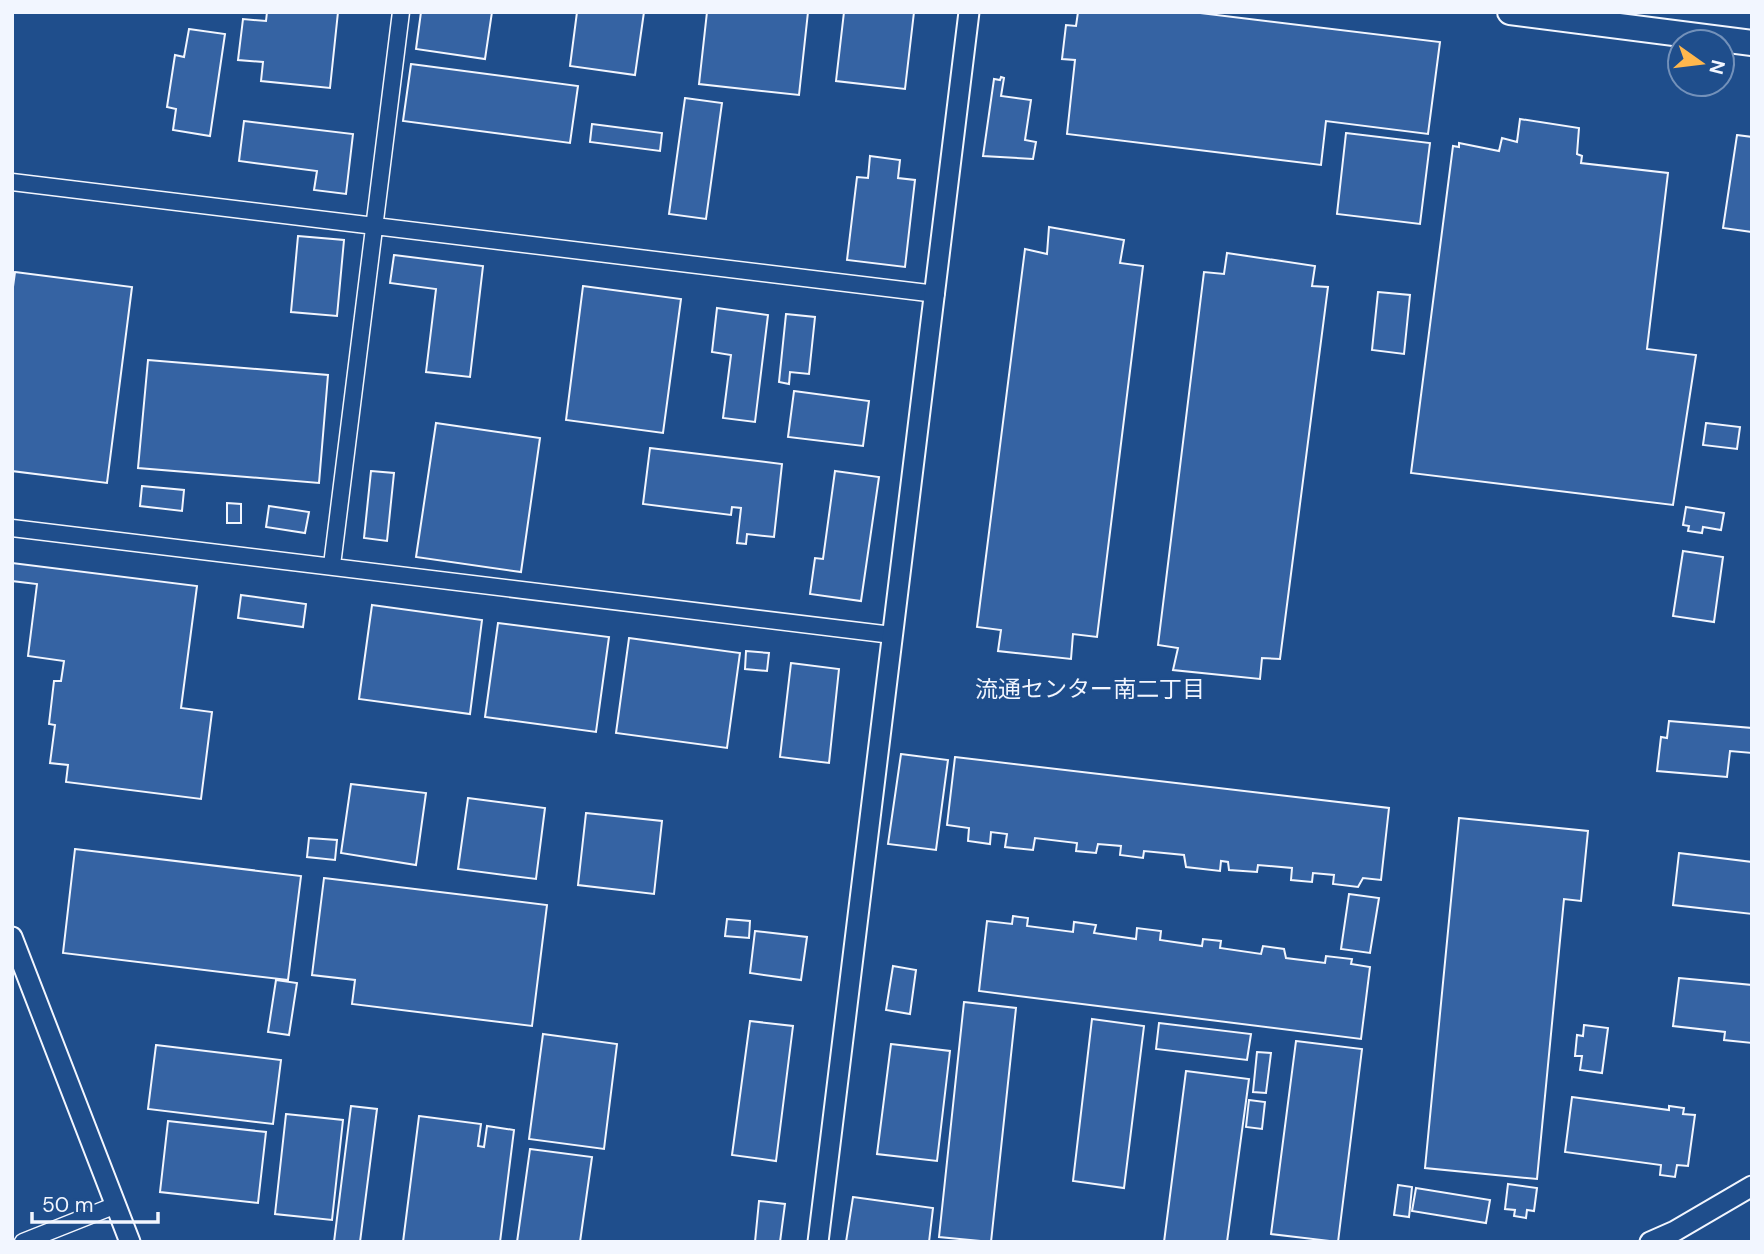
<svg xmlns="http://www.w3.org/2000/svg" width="1764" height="1254" font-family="'DM Sans','Noto Sans JP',sans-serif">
<rect width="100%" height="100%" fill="#1f4e8c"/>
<path fill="#3563a3" stroke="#f2f6ff" stroke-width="2" d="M 267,12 L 338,12 L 330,88 L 261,81 L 263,62 L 238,60 L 243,19 L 266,21 Z
M 421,12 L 492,12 L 485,59 L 416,49 Z
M 577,12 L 644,12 L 635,75 L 570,66 Z
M 707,12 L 808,12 L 799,95 L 699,84 Z
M 844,12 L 914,12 L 905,89 L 836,81 Z
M 1078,12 L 1192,12 L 1440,42 L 1428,134 L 1326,121 L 1321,165 L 1067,134 L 1075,60 L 1062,59 L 1066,25 L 1076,26 Z
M 189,29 L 225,34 L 210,136 L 173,130 L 176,109 L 167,107 L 175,55 L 184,57 Z
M 411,64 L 578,86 L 570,143 L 403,121 Z
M 1001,77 L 1004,78 L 1001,96 L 1031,100 L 1025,140 L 1036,142 L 1033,159 L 983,156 L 994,79 L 1000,80 Z
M 685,98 L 722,103 L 706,219 L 669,214 Z
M 1520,119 L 1579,128 L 1577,154 L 1582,156 L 1581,163 L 1668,173 L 1647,349 L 1696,355 L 1673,505 L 1411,473 L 1453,146 L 1459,147 L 1459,143 L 1499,151 L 1502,138 L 1517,142 Z
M 244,121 L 353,134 L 346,194 L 314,190 L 317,171 L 239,161 Z
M 592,124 L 662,133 L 660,151 L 590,142 Z
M 1346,133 L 1430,143 L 1420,224 L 1337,214 Z
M 1737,135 L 1752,137 L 1752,232 L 1723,228 Z
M 870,156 L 900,160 L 898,178 L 915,180 L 905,267 L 847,260 L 857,177 L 868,178 Z
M 1049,227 L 1124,240 L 1120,263 L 1143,266 L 1097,637 L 1073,634 L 1071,659 L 998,651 L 1001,630 L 977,627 L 1025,249 L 1047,254 Z
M 298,236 L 344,240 L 337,316 L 291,312 Z
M 1227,253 L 1315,266 L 1312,286 L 1328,287 L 1280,659 L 1262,658 L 1260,679 L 1173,670 L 1178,648 L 1158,645 L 1204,272 L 1224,274 Z
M 394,255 L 483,266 L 470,377 L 426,372 L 436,289 L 390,283 Z
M 15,272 L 132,287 L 107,483 L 12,471 L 12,294 Z
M 583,286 L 681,299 L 663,433 L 566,420 Z
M 1378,292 L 1410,295 L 1404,354 L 1372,350 Z
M 717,308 L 768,315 L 755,422 L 723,418 L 731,355 L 712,352 Z
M 786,314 L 815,317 L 809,374 L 790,372 L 789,384 L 779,382 Z
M 148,360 L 328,375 L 319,483 L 138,468 Z
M 794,391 L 869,401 L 863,446 L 788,437 Z
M 436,423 L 540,438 L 521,572 L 416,557 Z
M 1706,423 L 1740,427 L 1737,449 L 1703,445 Z
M 650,448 L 782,464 L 774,537 L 747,534 L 746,544 L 737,543 L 741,508 L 732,507 L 731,515 L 643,504 Z
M 371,471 L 394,473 L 387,541 L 364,538 Z
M 835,471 L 879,477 L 861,601 L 810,594 L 815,558 L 823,559 Z
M 142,486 L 184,490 L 182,511 L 140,506 Z
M 227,503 L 241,504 L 241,523 L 227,523 Z
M 269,506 L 309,512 L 305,533 L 266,527 Z
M 1686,507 L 1724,513 L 1721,530 L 1703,527 L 1702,533 L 1688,531 L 1689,526 L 1683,525 Z
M 1683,551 L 1723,557 L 1714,622 L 1673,616 Z
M 12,563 L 197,586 L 181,708 L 212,712 L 201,799 L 66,782 L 68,765 L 50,763 L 55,725 L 49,724 L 54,681 L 61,681 L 64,661 L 28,656 L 37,584 L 12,581 Z
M 241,595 L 306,604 L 303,627 L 238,618 Z
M 372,605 L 482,620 L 470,714 L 359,699 Z
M 498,623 L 609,637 L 596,732 L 485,717 Z
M 629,638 L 740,653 L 727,748 L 616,733 Z
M 746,651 L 769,653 L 767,671 L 745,669 Z
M 791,663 L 839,669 L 829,763 L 780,757 Z
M 1669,721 L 1752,728 L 1752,753 L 1730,751 L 1727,777 L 1657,771 L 1661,737 L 1667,738 Z
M 901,754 L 948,760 L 936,850 L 888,844 Z
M 955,757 L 1389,808 L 1381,880 L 1363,878 L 1358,887 L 1333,884 L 1334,875 L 1313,873 L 1312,882 L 1291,880 L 1292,868 L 1258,865 L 1257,872 L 1229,870 L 1228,862 L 1221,861 L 1220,871 L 1186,867 L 1184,855 L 1144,851 L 1143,858 L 1120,855 L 1121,846 L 1098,844 L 1096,853 L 1076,851 L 1077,843 L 1035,838 L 1033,850 L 1005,847 L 1007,834 L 991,832 L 990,844 L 968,841 L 969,828 L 947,825 Z
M 351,784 L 426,793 L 416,865 L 341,853 Z
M 468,798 L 545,808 L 536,879 L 458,869 Z
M 586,813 L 662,821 L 654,894 L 578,885 Z
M 1459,818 L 1588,831 L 1581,901 L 1564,899 L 1537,1179 L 1425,1168 Z
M 309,838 L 337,840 L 335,860 L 307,857 Z
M 75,849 L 301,876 L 288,980 L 63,953 Z
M 1679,853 L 1752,862 L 1752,914 L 1673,905 Z
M 324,878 L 547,905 L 532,1026 L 352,1004 L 355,980 L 312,975 Z
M 1349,894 L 1379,898 L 1370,953 L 1341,949 Z
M 1013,916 L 1028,918 L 1027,926 L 1073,932 L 1074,922 L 1096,925 L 1094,933 L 1136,939 L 1137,928 L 1161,931 L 1160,940 L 1202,946 L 1203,939 L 1221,941 L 1220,948 L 1261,954 L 1263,946 L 1284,949 L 1286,958 L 1325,963 L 1326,956 L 1352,959 L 1351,964 L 1370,967 L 1361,1039 L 979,991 L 987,921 L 1012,924 Z
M 727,919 L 750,921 L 749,938 L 725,936 Z
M 755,931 L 807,937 L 801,980 L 750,973 Z
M 893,966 L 916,970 L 910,1014 L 886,1010 Z
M 1679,978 L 1752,985 L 1752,1043 L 1724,1040 L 1725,1032 L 1673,1026 Z
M 276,980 L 297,983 L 289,1035 L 268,1032 Z
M 964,1002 L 1016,1008 L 991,1242 L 939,1237 Z
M 1092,1019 L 1144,1026 L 1124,1188 L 1073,1181 Z
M 750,1021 L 793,1026 L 776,1161 L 732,1155 Z
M 1159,1023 L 1251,1034 L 1247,1060 L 1156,1049 Z
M 1584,1025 L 1608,1028 L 1602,1073 L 1580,1070 L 1582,1056 L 1575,1056 L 1577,1035 L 1583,1036 Z
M 543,1034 L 617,1044 L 604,1149 L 529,1139 Z
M 1296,1041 L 1362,1049 L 1338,1242 L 1271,1234 Z
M 891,1044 L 950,1051 L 937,1161 L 877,1154 Z
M 156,1045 L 281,1060 L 273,1124 L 148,1109 Z
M 1257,1052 L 1271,1053 L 1266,1093 L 1253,1092 Z
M 1186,1071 L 1249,1079 L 1227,1242 L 1164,1242 Z
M 1572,1097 L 1669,1110 L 1669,1106 L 1684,1108 L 1683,1114 L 1695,1115 L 1688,1166 L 1677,1165 L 1675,1177 L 1660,1175 L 1661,1165 L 1565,1152 Z
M 1249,1100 L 1265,1102 L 1262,1129 L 1246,1127 Z
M 351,1106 L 377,1109 L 360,1242 L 334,1242 Z
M 286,1114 L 343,1120 L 332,1220 L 275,1214 Z
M 419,1116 L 481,1124 L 478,1146 L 484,1147 L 487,1126 L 514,1130 L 500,1242 L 403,1242 Z
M 168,1121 L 266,1132 L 258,1203 L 160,1192 Z
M 530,1149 L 592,1157 L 580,1242 L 517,1242 Z
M 1508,1184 L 1537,1188 L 1534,1211 L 1527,1210 L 1526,1218 L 1514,1216 L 1515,1210 L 1505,1209 Z
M 1398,1185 L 1412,1187 L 1409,1217 L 1394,1215 Z
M 1416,1188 L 1490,1200 L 1486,1223 L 1412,1211 Z
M 853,1197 L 933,1208 L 929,1242 L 846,1242 Z
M 759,1201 L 785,1204 L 780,1242 L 755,1242 Z"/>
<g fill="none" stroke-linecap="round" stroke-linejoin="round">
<defs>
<path id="minor" d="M 12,182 L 936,294
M 12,528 L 892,635
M 332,565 L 401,12
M 23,1242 L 116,1205"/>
<path id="tertiary" d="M 12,937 L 130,1242
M 818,1242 L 969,12
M 1650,1242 L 1675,1231 L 1752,1186"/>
<path id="primary" d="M 1510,12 L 1752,43"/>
</defs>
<use href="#minor" stroke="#f2f6ff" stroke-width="19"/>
<use href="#tertiary" stroke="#f2f6ff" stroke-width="23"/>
<use href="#primary" stroke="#f2f6ff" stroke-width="28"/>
<use href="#minor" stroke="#1f4e8c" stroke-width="16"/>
<use href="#tertiary" stroke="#1f4e8c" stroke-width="19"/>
<use href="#primary" stroke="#1f4e8c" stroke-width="24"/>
</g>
<g text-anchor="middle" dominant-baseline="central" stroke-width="5" stroke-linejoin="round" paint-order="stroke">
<g font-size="23" fill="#f2f6ff" stroke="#1f4e8c">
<text x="1090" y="689">流通センター南二丁目</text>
</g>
</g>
<rect width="1764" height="1254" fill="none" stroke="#f2f6ff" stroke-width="28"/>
<g transform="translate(1701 63) rotate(104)"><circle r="33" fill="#1f4e8c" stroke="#7391ba" stroke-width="2"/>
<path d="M0-5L12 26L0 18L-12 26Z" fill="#ffb74d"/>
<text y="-10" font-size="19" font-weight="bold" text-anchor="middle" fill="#f2f6ff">N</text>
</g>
<path d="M32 1212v10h126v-10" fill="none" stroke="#f2f6ff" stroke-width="3.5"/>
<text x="42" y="1212" font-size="21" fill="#f2f6ff" stroke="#1f4e8c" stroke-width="5" paint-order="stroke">50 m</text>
</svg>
